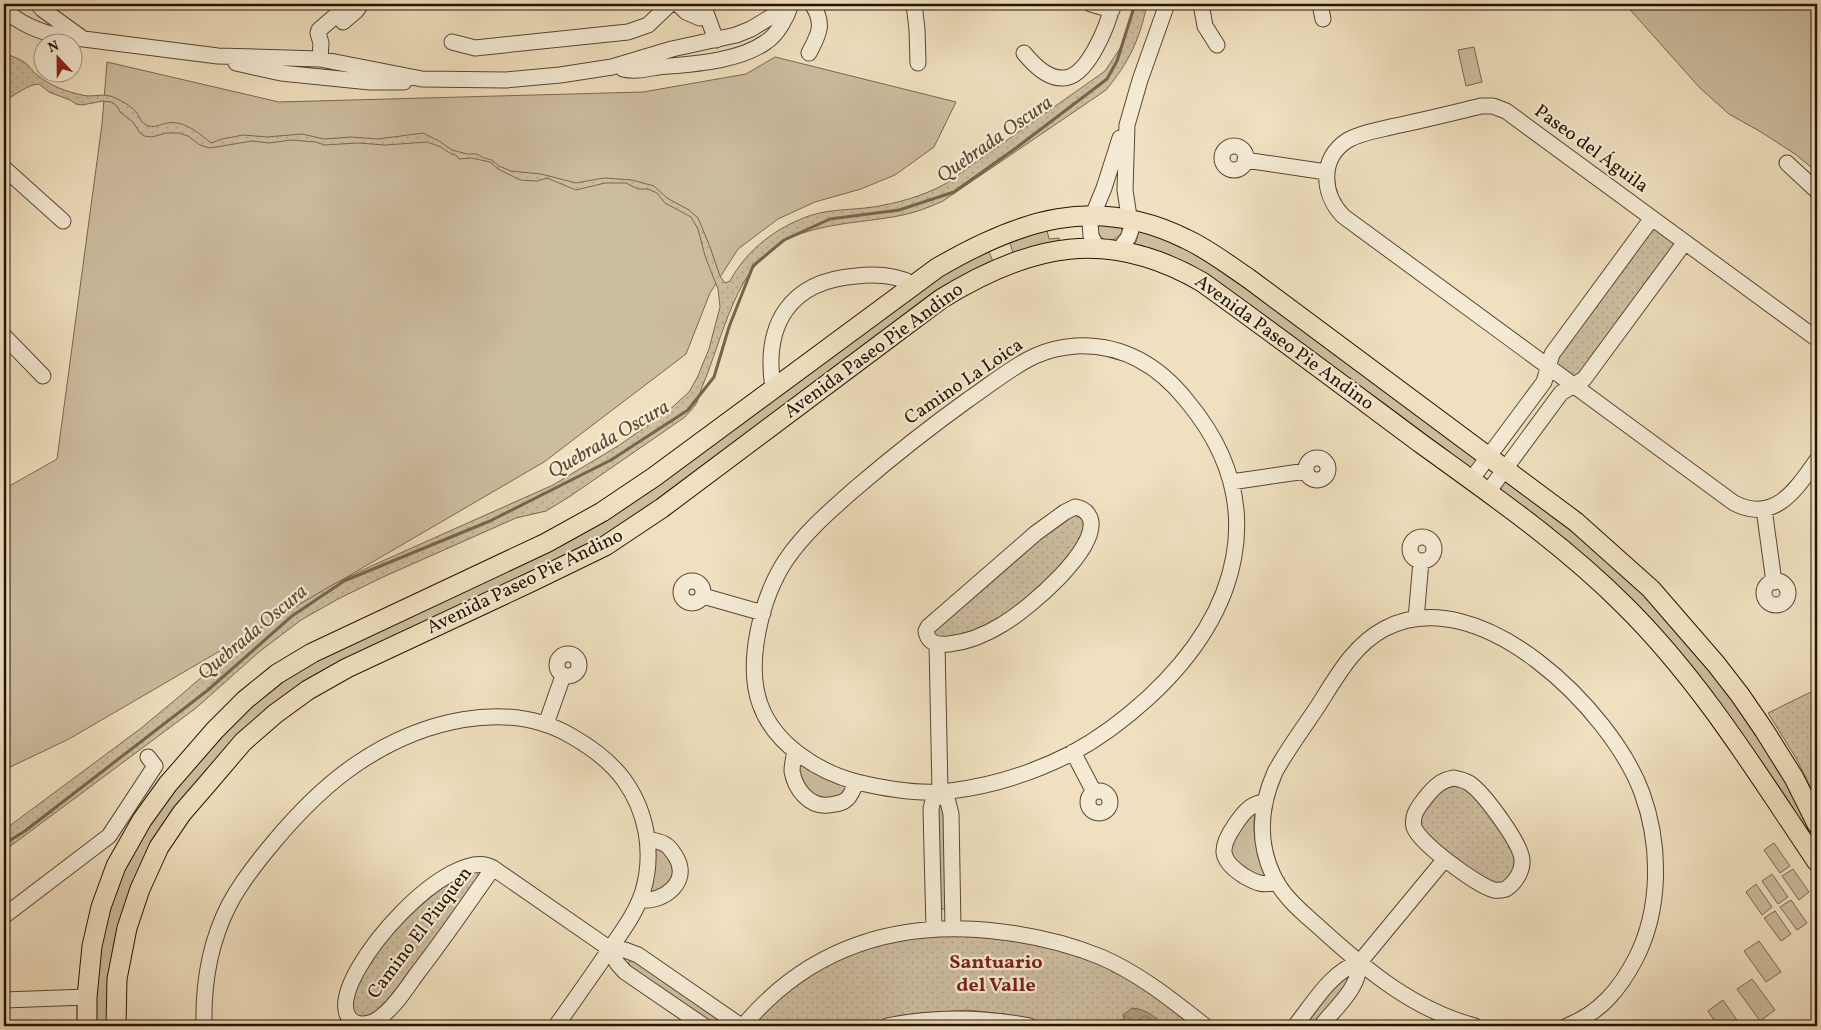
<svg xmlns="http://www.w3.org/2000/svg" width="1821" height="1030" font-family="Vollkorn,serif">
<defs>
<pattern id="park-dots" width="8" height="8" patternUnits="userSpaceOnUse" patternTransform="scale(1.25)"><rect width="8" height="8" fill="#cdbd9f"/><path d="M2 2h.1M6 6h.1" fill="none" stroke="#b0a287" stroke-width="1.8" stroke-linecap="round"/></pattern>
<pattern id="water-waves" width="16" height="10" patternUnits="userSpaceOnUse" patternTransform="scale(1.25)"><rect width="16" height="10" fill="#ab9b7e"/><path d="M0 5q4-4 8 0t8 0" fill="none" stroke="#8b7d65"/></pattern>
</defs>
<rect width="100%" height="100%" fill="#f0e0bf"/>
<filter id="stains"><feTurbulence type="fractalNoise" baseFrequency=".004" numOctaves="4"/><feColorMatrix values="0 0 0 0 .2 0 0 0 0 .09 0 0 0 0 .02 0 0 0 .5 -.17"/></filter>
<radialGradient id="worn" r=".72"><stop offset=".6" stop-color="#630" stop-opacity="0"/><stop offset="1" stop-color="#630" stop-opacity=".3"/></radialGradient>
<path fill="#cdbd9f" stroke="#796850" d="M 1625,4 L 1817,4 L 1817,172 L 1795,154 L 1761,132 L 1729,114 L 1700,88 Z
M 1474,47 L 1482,82 L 1466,86 L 1458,50 Z
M 775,57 L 956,102 L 934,147 L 895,175 L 861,189 L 815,202 L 778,219 L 738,249 L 710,293 L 686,354 L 544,462 L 69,739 L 4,770 L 4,489 L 57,459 L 102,124 L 107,62 L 279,102 L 643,92 L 746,74 Z
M 1098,224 L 1122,227 L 1122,232 C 1117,239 1112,241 1105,241 L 1100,236 L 1096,227 Z
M 1046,226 L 1049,239 L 1059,238 L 1060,244 L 1014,255 L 1008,238 Z
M 1140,228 L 1191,248 L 1476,456 L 1477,461 L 1476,465 L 1469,469 L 1398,418 L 1131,247 L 1136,242 Z
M 987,247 L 994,264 L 860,353 L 600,541 L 330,670 L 161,834 L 109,1026 L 91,1026 L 98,943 L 123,866 L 158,805 L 232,720 L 291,673 L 553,546 L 919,287 Z
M 1509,481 L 1563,519 L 1642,590 L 1702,657 L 1781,768 L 1812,835 L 1765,775 L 1714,700 L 1500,492 L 1503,483 Z
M 799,763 L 848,785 L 842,797 L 820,801 C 806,792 799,780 799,763 Z
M 938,804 L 945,806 L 945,909 L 940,909 Z
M 1250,811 L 1255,813 C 1251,836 1259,857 1268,877 L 1265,881 L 1232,861 L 1230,840 Z
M 1774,843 L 1790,866 L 1780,873 L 1764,850 Z
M 654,848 L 665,849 L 676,876 L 659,894 L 649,892 Z
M 1793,869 L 1809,892 L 1799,900 L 1782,876 Z
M 1772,874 L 1788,897 L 1778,904 L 1762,881 Z
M 1756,884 L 1772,907 L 1762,915 L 1746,892 Z
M 1791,900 L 1807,923 L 1797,930 L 1780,907 Z
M 1775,911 L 1791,934 L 1781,941 L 1764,918 Z
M 1759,941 L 1781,972 L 1766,982 L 1744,951 Z
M 630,960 L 635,960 L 720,1020 L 722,1024 L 721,1026 L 714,1026 L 629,967 L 628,964 Z
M 1346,976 L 1349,982 L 1313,1026 L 1301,1026 L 1341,977 Z
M 1752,979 L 1775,1010 L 1760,1021 L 1737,989 Z
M 1723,1000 L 1741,1026 L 1718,1026 L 1708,1011 Z"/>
<path fill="url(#park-dots)" stroke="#796850" d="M 1135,4 L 1147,4 C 1140,39 1129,62 1106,90 L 943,201 C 930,207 917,212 903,215 C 865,223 824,222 788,239 C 735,263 723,339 702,387 C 700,392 699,397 697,402 C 695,407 689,412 685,417 L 569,497 L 546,511 L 516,518 L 383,577 L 338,599 L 301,620 L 259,652 L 196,708 L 4,851 L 4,830 L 140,729 L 181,695 L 246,639 L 271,621 L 334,584 L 369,567 L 553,485 L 618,446 L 667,412 L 689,392 L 697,378 L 709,349 L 720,307 L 718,289 L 705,256 L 698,229 L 691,217 L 665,203 L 657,193 L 648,189 L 638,189 L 626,183 L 605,183 L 576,190 L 547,178 L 537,181 L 520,180 L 498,169 L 490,162 L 471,158 L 459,159 L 456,155 L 451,154 L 441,147 L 427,142 L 385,145 L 358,143 L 324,145 L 316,142 L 291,140 L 269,143 L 252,141 L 210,148 L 200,145 L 188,136 L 179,133 L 166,133 L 152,137 L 144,136 L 140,133 L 133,122 L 121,113 L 116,105 L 111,102 L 103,101 L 82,105 L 76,104 L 70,100 L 49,92 L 39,84 C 28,84 14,96 4,101 L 4,82 L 8,73 L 4,63 L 4,51 C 10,57 17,57 24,62 C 29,65 32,71 37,75 C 49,85 67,92 82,95 C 93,98 104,92 115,98 C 120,100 131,106 134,110 C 139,114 140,122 146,125 C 154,129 160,124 168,123 C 184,120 200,134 211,143 L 222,139 L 243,135 L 267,137 L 302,134 L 324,139 L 351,137 L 378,139 L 423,133 L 439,141 L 452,150 L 467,154 L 477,154 L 484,158 L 492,160 L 499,166 L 511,171 L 541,174 L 576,183 L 604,178 L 632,180 L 654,186 L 667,198 L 689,210 L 698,218 L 710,247 L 720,276 L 725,283 L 730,281 C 747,249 778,226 812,215 C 831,209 853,210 873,207 C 898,203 923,196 945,184 L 1105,71 L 1121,47 Z
M 1657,228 L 1674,241 L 1674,248 L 1582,375 L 1574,377 L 1557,365 L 1555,357 L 1650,229 Z
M 1077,513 L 1082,515 L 1085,531 L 1065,562 L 1019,607 L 970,635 L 938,638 L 932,632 L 1047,532 Z
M 1817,689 L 1817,800 L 1796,758 L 1768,713 Z
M 1454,783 C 1458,784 1462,785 1465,787 C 1478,795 1514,845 1517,859 C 1519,870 1508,882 1499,886 L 1481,877 L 1454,859 L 1421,829 L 1419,816 L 1442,787 Z
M 475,871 L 478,874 L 478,879 L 430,949 L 381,1010 C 373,1016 363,1019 354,1014 L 351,1004 L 362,970 L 411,911 L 445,884 Z
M 967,935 C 998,938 1031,940 1062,950 C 1112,965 1154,994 1194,1026 L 1056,1026 L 1005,1014 L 967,1010 L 905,1015 L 864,1026 L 753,1026 L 772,1002 L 805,977 L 853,951 L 903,937 Z"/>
<path fill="url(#water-waves)" stroke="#75654c" d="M 1132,1008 C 1146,1009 1155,1017 1165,1026 L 1119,1026 L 1117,1021 L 1124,1019 L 1123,1015 Z"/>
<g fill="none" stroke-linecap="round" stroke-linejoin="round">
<path stroke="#75654c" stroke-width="3" d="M 4,844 L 25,831 L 208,690 L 292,616 L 344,581 L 490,521 L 611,460 L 688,410 L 714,377 L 729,327 L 753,266 L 784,240 L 830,219 L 899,210 L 954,192 L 1016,148 L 1107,79 L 1117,61 L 1135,4"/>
<defs>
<path id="minor" d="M 38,4 L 42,9 L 82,38
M 678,4 L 686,12 L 700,18 L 706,16
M 699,4 L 705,10 L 716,40
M 914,4 L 917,29 L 918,63
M 1091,4 L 1112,10
M 1201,4 L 1205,26 L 1217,45
M 1320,4 L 1323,19
M 4,9 C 20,24 39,32 60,36 L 218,56 L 320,59 L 422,79 L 506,80 L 560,75 L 612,67 L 672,49 L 736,35 L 751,29 L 774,15 L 788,4
M 343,22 L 356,11 L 361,4
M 452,42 L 475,48 L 628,32 L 648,25 L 670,4
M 809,53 C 819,34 825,24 812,4
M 1024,53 C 1033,64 1047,79 1063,78 C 1088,78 1108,24 1113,4
M 320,59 L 321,43 L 318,33 L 319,30 L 349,4
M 236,63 L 281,73 L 370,82 L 404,82
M 623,69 C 635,72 646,69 658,67 C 691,64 738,62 766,42 C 778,34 787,17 791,4
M1222 158a12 12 0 1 1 24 0a12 12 0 1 1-24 0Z
M 1245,160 L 1326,172
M 1787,163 L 1817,191
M 4,168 L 63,221
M 1098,249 L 1091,236 L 1090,222 L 1104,188 L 1120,138
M 1118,251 L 1128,238 L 1131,230 L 1125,190 L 1127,125 L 1140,80 L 1167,4
M 4,336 L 43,376
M 1817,339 L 1506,111 L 1493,106 L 1481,106 C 1452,113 1424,120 1395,126 C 1380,130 1362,132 1348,140 C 1319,158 1322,194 1343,216 L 1734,503 C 1775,524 1796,489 1817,460
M 1076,346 C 1122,344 1159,366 1187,401 C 1273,504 1239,614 1148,698 C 1125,719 1100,738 1072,753 C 1035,772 992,786 950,791 C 920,795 886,789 857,782 C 818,772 774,744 760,704 C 745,662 762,596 786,560 C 805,532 831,510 856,488 C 892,457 930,427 969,399 C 990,385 1011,367 1035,356 C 1048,350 1062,347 1076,346 Z
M 773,388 C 763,324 790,281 856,276 C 875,274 896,275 913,284
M1306 469a11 11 0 1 1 22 0a11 11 0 1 1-22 0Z
M 1471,480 L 1544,382 L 1552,354 L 1652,218
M 1231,482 L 1306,471
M 1488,492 L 1561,393 L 1584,379 L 1685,242
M 1075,507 C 1082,508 1087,511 1090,518 C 1101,548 1027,610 1003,624 C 987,634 968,642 949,644 C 938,645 928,644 926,631 L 928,627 L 1036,533 L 1065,512 Z
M 1764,509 L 1774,582
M1410 549a12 12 0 1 1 24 0a12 12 0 1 1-24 0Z
M681 592a11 11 0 1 1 22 0a11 11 0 1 1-22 0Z
M1764 593a12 12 0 1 1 24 0a12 12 0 1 1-24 0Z
M 703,596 L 763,613
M 1416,619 L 1421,561
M 937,644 L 940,792 L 948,802 L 951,814 L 953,928
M557 665a11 11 0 1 1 22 0a11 11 0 1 1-22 0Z
M 546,724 L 563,676
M 795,751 C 794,757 792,764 792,771 C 795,789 809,807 828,805 C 835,804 842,804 847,799 C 851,795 854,788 856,782
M 1073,752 L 1094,792
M 1454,778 C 1459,779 1464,780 1469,783 C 1483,792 1521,843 1522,860 C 1523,871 1515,883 1506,889 C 1502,890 1498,891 1494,890 C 1478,886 1419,843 1414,827 C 1411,815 1419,806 1426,797 C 1434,787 1441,780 1454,778 Z
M1088 802a11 11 0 1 1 22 0a11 11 0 1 1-22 0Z
M 1264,802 C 1250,804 1243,813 1235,825 C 1219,848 1219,860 1244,876 C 1256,883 1263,886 1277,882
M 493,868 C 468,904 443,940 416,975 C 406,989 396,1005 382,1016 C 371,1026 349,1029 346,1010 C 338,967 452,842 493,868 L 610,949 L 617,963 L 625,972 L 704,1026
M 640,900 C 663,903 691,882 676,857 C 673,853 671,848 666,845 C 661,841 654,841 647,839
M 4,916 L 109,836 L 155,766 L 148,757
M 934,929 L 931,809 L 933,800 L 940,792
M 610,949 L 625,950 L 638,955 L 741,1026
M 4,1000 L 87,997
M 204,1026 C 203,984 210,942 229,905 C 241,882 257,862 273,843 C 298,813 325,785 358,763 C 419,722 506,697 573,737 C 592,748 611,762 624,780 C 647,812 654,853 643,891 C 636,913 623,930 610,949 C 592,975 574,1001 556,1026
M 743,1026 C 810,946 900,919 1002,932 C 1036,936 1069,944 1101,957 C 1140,974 1172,1000 1205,1026
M 887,1026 C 935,1016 982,1017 1030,1026
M 1295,1026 C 1312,1005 1332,970 1359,963 L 1445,859
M 1321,1026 C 1335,1008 1360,988 1359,963
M 1475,1026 C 1414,1010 1366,970 1320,928 C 1302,912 1283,897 1273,875 C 1257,841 1260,806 1275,772 C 1287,750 1302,730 1316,709 C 1335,680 1352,646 1384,629 C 1479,578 1612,711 1642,793 C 1661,845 1661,909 1636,958 C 1620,989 1600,1013 1567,1026"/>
<path id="major" d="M 87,1026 L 87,997 L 92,946 L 101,907 L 116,866 L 142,820 L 168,784 L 215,730 L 245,700 L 277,674 L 312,653 L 546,543 L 602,512 L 654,477 L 937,268 C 1019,220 1095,194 1186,239 C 1208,249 1227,264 1248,278 L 1576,522 L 1651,589 L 1716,664 L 1740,695 L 1764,730 L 1794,778 L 1817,824
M 116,1026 L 117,979 L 127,928 L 140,889 L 159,847 L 182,813 L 208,783 L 243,742 L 275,714 L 308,690 L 347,668 L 531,582 L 605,546 L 662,508 L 941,299 C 1030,244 1107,227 1202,282 C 1276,335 1349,390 1423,445 C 1492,495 1563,544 1624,605 C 1701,681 1757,773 1817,862"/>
</defs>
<use href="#minor" stroke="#584730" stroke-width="17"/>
<use href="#major" stroke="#251400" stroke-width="21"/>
<use href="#minor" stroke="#f5ebd5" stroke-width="15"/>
<use href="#major" stroke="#f0e0bf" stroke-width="19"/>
</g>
<g text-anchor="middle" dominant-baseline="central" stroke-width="4.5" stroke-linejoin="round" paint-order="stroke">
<g font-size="19" fill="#251400" stroke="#f5ebd5">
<text transform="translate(1591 149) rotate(36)">Paseo del Águila</text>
<text transform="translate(1284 343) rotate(36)">Avenida Paseo Pie Andino</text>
<text transform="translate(874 351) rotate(-36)">Avenida Paseo Pie Andino</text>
<text transform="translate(964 382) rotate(-34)">Camino La Loica</text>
<text transform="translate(525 582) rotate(-26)">Avenida Paseo Pie Andino</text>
<text transform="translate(420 933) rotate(-53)">Camino El Piuquen</text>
</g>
<g font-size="20" font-style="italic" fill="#5b4a32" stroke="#f5ebd5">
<text transform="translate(995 140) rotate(-35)">Quebrada Oscura</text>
<text transform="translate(609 440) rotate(-30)">Quebrada Oscura</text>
<text transform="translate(253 633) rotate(-40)">Quebrada Oscura</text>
</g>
<g font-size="20" font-weight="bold" fill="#7a1f14" stroke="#f5ebd5">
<text x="996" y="963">Santuario<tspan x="996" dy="23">del Valle</tspan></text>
</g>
</g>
<rect width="1821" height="1030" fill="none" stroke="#f0e0bf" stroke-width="20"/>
<rect x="5" y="5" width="1811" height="1020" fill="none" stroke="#251400" stroke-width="2.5"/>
<rect x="10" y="10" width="1801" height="1010" fill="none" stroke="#251400"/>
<g transform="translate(58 58) rotate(338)"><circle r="24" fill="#f5ebd5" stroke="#a29580"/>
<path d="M0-4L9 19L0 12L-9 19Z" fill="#8f2418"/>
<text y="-8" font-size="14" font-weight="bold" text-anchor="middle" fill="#251400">N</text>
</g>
<rect width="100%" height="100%" filter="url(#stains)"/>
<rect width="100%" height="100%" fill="url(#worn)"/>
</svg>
